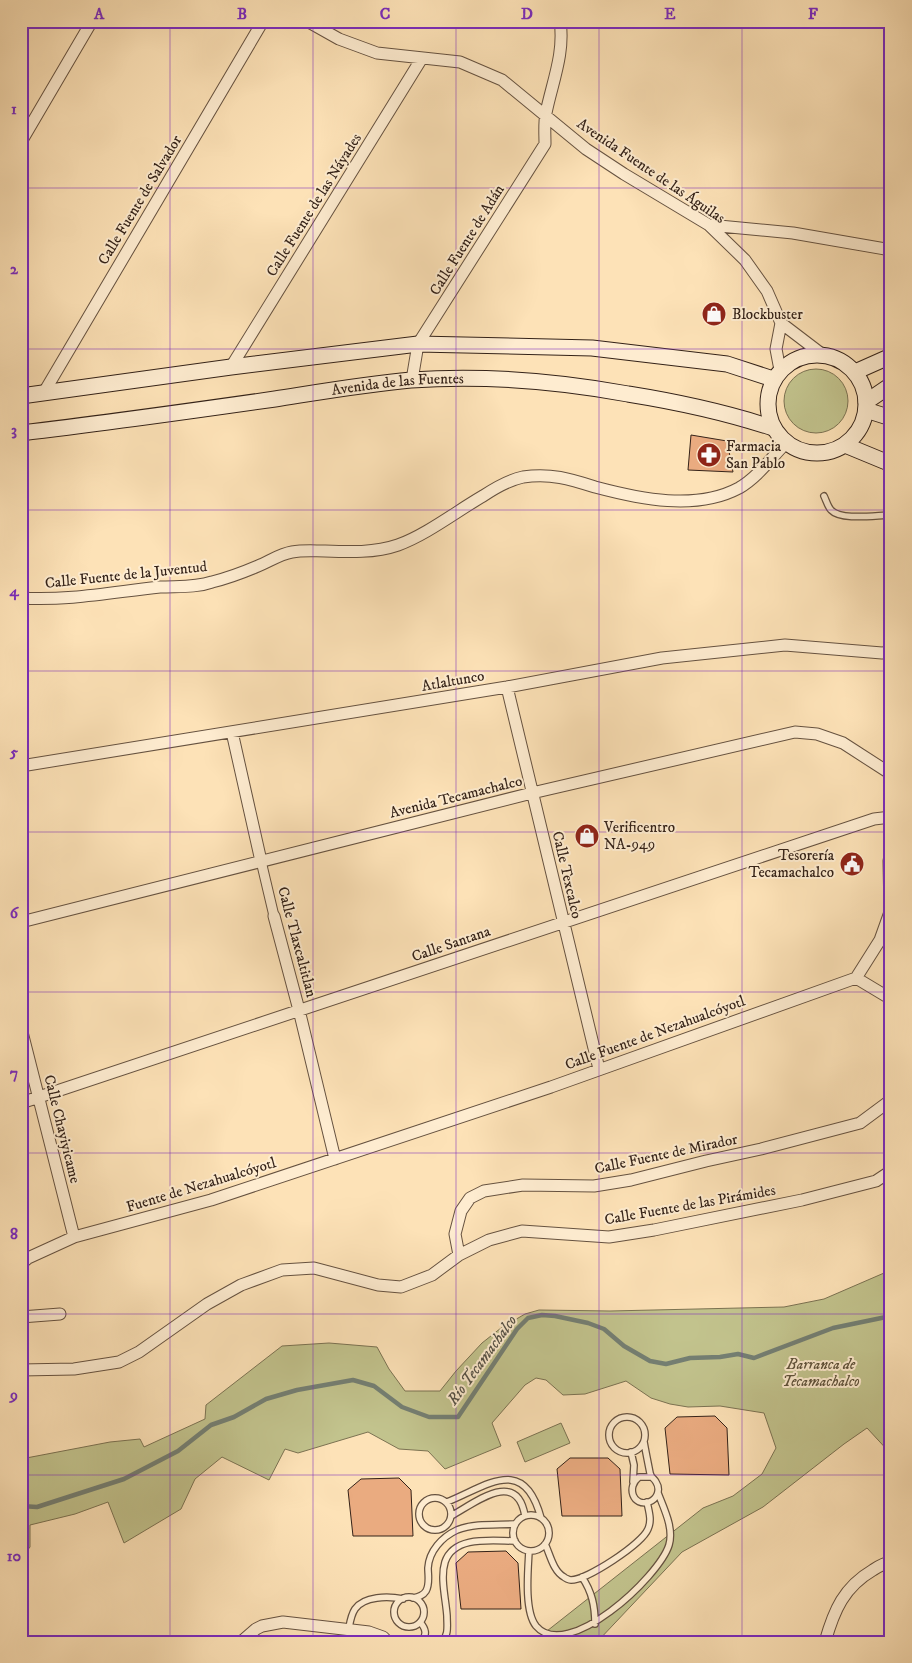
<svg xmlns="http://www.w3.org/2000/svg" width="912" height="1663" font-family="'IM FELL DW Pica',serif">
<rect width="100%" height="100%" fill="#fde2b7"/>
<filter id="stains"><feTurbulence type="fractalNoise" baseFrequency=".004" numOctaves="4"/><feColorMatrix values="0 0 0 0 .2 0 0 0 0 .09 0 0 0 0 .02 0 0 0 .5 -.17"/></filter>
<radialGradient id="worn" r=".72"><stop offset=".6" stop-color="#630" stop-opacity="0"/><stop offset="1" stop-color="#630" stop-opacity=".3"/></radialGradient>
<path fill="#c2c38d" stroke="#7b7252" d="M784 401a32 32 0 1 1 64 0a32 32 0 1 1-64 0Z
M 891,1270 L 891,1454 L 867,1428 L 844,1444 L 763,1507 L 682,1552 L 597,1642 L 533,1642 L 703,1508 L 733,1496 L 762,1474 L 776,1448 L 764,1413 L 720,1406 L 688,1407 L 670,1404 L 651,1398 L 626,1381 L 585,1394 L 563,1395 L 546,1380 L 536,1378 L 525,1385 L 492,1423 L 501,1446 L 445,1469 L 428,1451 L 399,1449 L 368,1432 L 298,1453 L 285,1449 L 269,1480 L 222,1457 L 195,1479 L 181,1509 L 124,1543 L 108,1502 L 75,1514 L 30,1525 L 30,1547 L 23,1556 L 23,1588 L 21,1591 L 21,1459 L 110,1442 L 140,1439 L 144,1447 L 205,1419 L 206,1405 L 282,1346 L 329,1343 L 377,1347 L 389,1369 L 405,1391 L 440,1391 L 456,1371 L 482,1343 L 501,1328 L 525,1314 L 539,1310 L 610,1311 L 784,1307 L 824,1299 Z
M 561,1423 L 570,1443 L 525,1462 L 517,1442 Z"/>
<g fill="none" stroke-linecap="round" stroke-linejoin="round">
<path stroke="#747f73" stroke-width="4.5" d="M 21,1506 L 37,1507 L 124,1479 L 178,1451 L 211,1425 L 234,1417 L 266,1399 L 297,1390 L 353,1380 L 374,1386 L 402,1407 L 429,1417 L 458,1417 L 517,1329 L 528,1318 L 542,1315 L 555,1316 L 588,1323 L 604,1329 L 624,1346 L 650,1361 L 666,1364 L 690,1358 L 720,1357 L 738,1354 L 754,1358 L 833,1328 L 891,1316"/>
</g>
<path fill="#eaab80" stroke="#342218" d="M 691,435 L 727,441 L 733,472 L 688,470 Z
M 715,1416 L 727,1428 L 729,1475 L 670,1474 L 665,1428 L 677,1417 Z
M 570,1458 L 608,1458 L 620,1469 L 622,1516 L 562,1516 L 557,1469 Z
M 399,1478 L 411,1490 L 413,1536 L 353,1536 L 348,1490 L 361,1479 Z
M 506,1551 L 518,1563 L 521,1609 L 461,1609 L 456,1563 L 468,1552 Z"/>
<g fill="none" stroke-linecap="round" stroke-linejoin="round">
<defs>
<path id="service" d="M 824,496 C 826,500 828,507 831,510 C 841,521 877,515 891,515
M609 1435a18 18 0 1 1 36 0a18 18 0 1 1-36 0Z
M 644,1442 C 646,1453 648,1463 650,1473 C 651,1478 654,1478 656,1482 C 661,1490 657,1499 649,1502 C 633,1507 626,1487 639,1477 L 650,1477
M 631,1452 L 634,1465 L 633,1482
M419 1514a16 16 0 1 1 32 0a16 16 0 1 1-32 0Z
M 447,1502 C 487,1486 524,1454 541,1518
M513 1533a18 18 0 1 1 36 0a18 18 0 1 1-36 0Z
M 451,1516 C 475,1503 517,1468 525,1516
M 545,1544 C 550,1554 553,1571 564,1577 C 565,1578 569,1580 571,1580 C 587,1580 642,1544 648,1529 C 652,1520 649,1512 647,1502
M 529,1551 C 528,1570 524,1611 536,1626 C 567,1663 659,1577 669,1545 C 674,1528 664,1509 658,1493
M 582,1577 C 592,1592 595,1606 595,1624
M394 1612a15 15 0 1 1 30 0a15 15 0 1 1-30 0Z
M 413,1598 C 418,1597 423,1596 426,1591 C 430,1584 428,1575 428,1568 C 429,1551 442,1537 457,1530 C 475,1523 496,1525 514,1524
M 420,1622 C 426,1629 427,1634 422,1642
M 349,1628 C 350,1622 351,1615 355,1609 C 364,1596 388,1596 403,1599
M 442,1642 C 449,1634 447,1626 447,1616 C 446,1600 440,1578 445,1562 C 454,1535 493,1541 515,1541"/>
<path id="pedestrian" d="M 261,861 L 274,916"/>
<path id="minor" d="M 307,21 L 339,39 L 377,53 L 460,62 L 502,80 L 586,149 L 624,174 L 709,225 L 745,260 L 767,291 L 781,323 L 823,355
M 21,142 L 92,21
M 709,225 L 793,233 L 891,250
M 231,367 L 422,58
M 780,370 L 776,349 L 781,323
M 412,380 L 418,344 L 545,144 C 545,134 544,123 546,113 C 552,83 565,53 560,21
M 43,394 L 263,21
M 21,598 C 68,601 113,592 160,587 C 177,586 195,588 212,582 C 228,578 244,572 258,566 C 270,561 280,554 292,552 C 303,550 314,551 325,551 C 349,552 375,553 398,545 C 426,535 457,511 483,496 C 495,488 509,480 523,477 C 551,473 570,479 595,487 C 640,499 696,511 739,488 C 758,477 771,458 786,443
M 507,687 L 599,1069
M 232,732 L 261,861
M 21,766 L 507,687 L 662,658 L 785,645 L 882,653 L 891,652
M 274,916 L 299,1010 L 335,1159
M 21,922 L 532,793 L 795,732 L 817,734 L 843,743 L 891,774
M 856,978 L 891,999
M 21,1028 L 74,1237
M 21,1103 L 874,819 L 891,817
M 459,1255 L 455,1234 L 461,1211 L 470,1198 L 484,1191 L 523,1185 L 594,1186 L 631,1180 L 706,1161 L 761,1149 L 860,1123 L 891,1100
M 21,1264 L 28,1258 L 74,1237 L 211,1200 L 551,1087 L 856,978 L 880,940 L 890,912 L 889,861 L 891,851
M 21,1317 L 60,1314
M 21,1370 L 74,1369 L 119,1362 L 139,1352 L 207,1304 L 241,1285 L 282,1270 L 314,1268 L 378,1285 L 401,1287 L 432,1275 L 459,1255 L 489,1240 L 522,1231 L 609,1237 L 654,1230 L 802,1200 L 876,1181 L 891,1171
M 241,1642 L 256,1629 L 262,1626 L 283,1622 L 369,1632 L 383,1637 L 388,1642
M 825,1642 C 834,1610 844,1587 873,1570 C 879,1566 884,1563 891,1562"/>
<g id="secondary">
<circle cx="817" cy="404" r="49"/>
<path d="M 855,372 L 891,356"/>
<path d="M 21,396 L 231,367 L 418,344 L 592,348 L 727,364 L 773,379"/>
<path d="M 866,402 L 891,385"/>
<path d="M 866,410 L 891,418"/>
<path id="s1" d="M 21,433 C 106,423 191,411 275,399 C 320,392 366,384 411,380 C 484,375 557,381 628,394 C 678,402 725,412 773,428"/>
<path d="M 845,445 L 891,464"/>
</g>
</defs>
<use href="#service" stroke="#665240" stroke-width="8"/>
<use href="#pedestrian" stroke="#665240" stroke-width="11"/>
<use href="#minor" stroke="#665240" stroke-width="13"/>
<use href="#secondary" stroke="#342218" stroke-width="17"/>
<use href="#service" stroke="#feecd0" stroke-width="5.5"/>
<use href="#pedestrian" stroke="#feecd0" stroke-width="9"/>
<use href="#minor" stroke="#feecd0" stroke-width="11"/>
<use href="#secondary" stroke="#feecd0" stroke-width="15"/>
</g>
<path fill="none" stroke="#7b2cbf" stroke-width="1" stroke-opacity="0.55" d="M 170,21 L 170,1642M 313,21 L 313,1642M 456,21 L 456,1642M 599,21 L 599,1642M 742,21 L 742,1642M 21,188 L 891,188M 21,349 L 891,349M 21,510 L 891,510M 21,671 L 891,671M 21,832 L 891,832M 21,992 L 891,992M 21,1153 L 891,1153M 21,1314 L 891,1314M 21,1475 L 891,1475"/>
<defs>
<symbol id="shop-disc" viewBox="-11 -11 22 22"><circle r="9.5" fill="#8f2418" stroke="#feecd0"/><path d="M-5-2.5h2.3a2.7 3.5 0 0 1 5.4 0H5L5.5 6h-11ZM-1.5-2.5h3a1.5 2.3 0 0 0-3 0Z" fill="#fff"/></symbol>
<symbol id="pharmacy-disc" viewBox="-11 -11 22 22"><circle r="9.5" fill="#8f2418" stroke="#feecd0"/><path d="M-2-6h4v4h4v4h-4v4h-4v-4h-4v-4h4Z" fill="#fff"/></symbol>
<symbol id="civic-disc" viewBox="-11 -11 22 22"><circle r="9.5" fill="#8f2418" stroke="#feecd0"/><path d="M-.6-6.5H3V-4.5H.6V-3L4-1V1h2V6H-6V1h2V-1L-.6-3ZM-1.2 2.5V6h2.4V2.5Z" fill="#fff"/></symbol>
</defs>
<g fill-rule="evenodd">
<use href="#shop-disc" x="700" y="300" width="28" height="28"/>
<use href="#pharmacy-disc" x="695" y="441" width="28" height="28"/>
<use href="#shop-disc" x="573" y="822" width="28" height="28"/>
<use href="#civic-disc" x="838" y="850" width="28" height="28"/>
</g>
<g text-anchor="middle" dominant-baseline="central" stroke-width="4" stroke-linejoin="round" paint-order="stroke">
<g font-size="15" fill="#342218" stroke="#feecd0">
<text transform="translate(651 171) rotate(34)">Avenida Fuente de las Águilas</text>
<text transform="translate(140 200) rotate(-59)">Calle Fuente de Salvador</text>
<text transform="translate(314 205) rotate(-58)">Calle Fuente de las Náyades</text>
<text transform="translate(467 240) rotate(-58)">Calle Fuente de Adán</text>
<text stroke="none"><textPath href="#s1" startOffset="380">Avenida de las Fuentes</textPath></text>
<text transform="translate(126 575) rotate(-6)">Calle Fuente de la Juventud</text>
<text transform="translate(453 681) rotate(-10)">Atlaltunco</text>
<text transform="translate(456 797) rotate(-14)">Avenida Tecamachalco</text>
<text transform="translate(567 875) rotate(77)">Calle Texcalco</text>
<text transform="translate(297 942) rotate(75)">Calle Tlaxcaltitlan</text>
<text transform="translate(451 944) rotate(-19)">Calle Santana</text>
<text transform="translate(655 1033) rotate(-20)">Calle Fuente de Nezahualcóyotl</text>
<text transform="translate(62 1129) rotate(76)">Calle Chayiyicame</text>
<text transform="translate(666 1154) rotate(-12)">Calle Fuente de Mirador</text>
<text transform="translate(201 1185) rotate(-17)">Fuente de Nezahualcóyotl</text>
<text transform="translate(690 1205) rotate(-10)">Calle Fuente de las Pirámides</text>
</g>
<g font-size="15" fill="#342218" stroke="#feecd0" text-anchor="start">
<text x="732" y="314">Blockbuster</text>
<text x="726" y="446">Farmacia<tspan x="726" dy="17">San Pablo</tspan></text>
<text x="604" y="827">Verificentro<tspan x="604" dy="17">NA-949</tspan></text>
<text x="834" y="855" text-anchor="end">Tesorería<tspan x="834" dy="17">Tecamachalco</tspan></text>
</g>
<g font-size="15" font-style="italic" fill="#5f523b" stroke="#feecd0">
<text x="821" y="1364">Barranca de<tspan x="821" dy="17">Tecamachalco</tspan></text>
</g>
<g font-size="16" font-style="italic" fill="#545046" stroke="#feecd0">
<text transform="translate(482 1360) rotate(-54)">Río Tecamachalco</text>
</g>
</g>
<rect width="912" height="1663" fill="none" stroke="#fde2b7" stroke-width="55"/>
<rect x="28" y="28" width="856" height="1608" fill="none" stroke="#7b2cbf" stroke-width="2"/>
<g font-size="16" text-anchor="middle" font-weight="bold" fill="#7b2cbf">
<text x="99" y="19">A</text>
<text x="242" y="19">B</text>
<text x="385" y="19">C</text>
<text x="527" y="19">D</text>
<text x="670" y="19">E</text>
<text x="813" y="19">F</text>
<text x="14" y="114">1</text>
<text x="14" y="274">2</text>
<text x="14" y="435">3</text>
<text x="14" y="596">4</text>
<text x="14" y="757">5</text>
<text x="14" y="918">6</text>
<text x="14" y="1078">7</text>
<text x="14" y="1239">8</text>
<text x="14" y="1400">9</text>
<text x="14" y="1561">10</text>
</g>
<rect width="100%" height="100%" filter="url(#stains)"/>
<rect width="100%" height="100%" fill="url(#worn)"/>
</svg>
